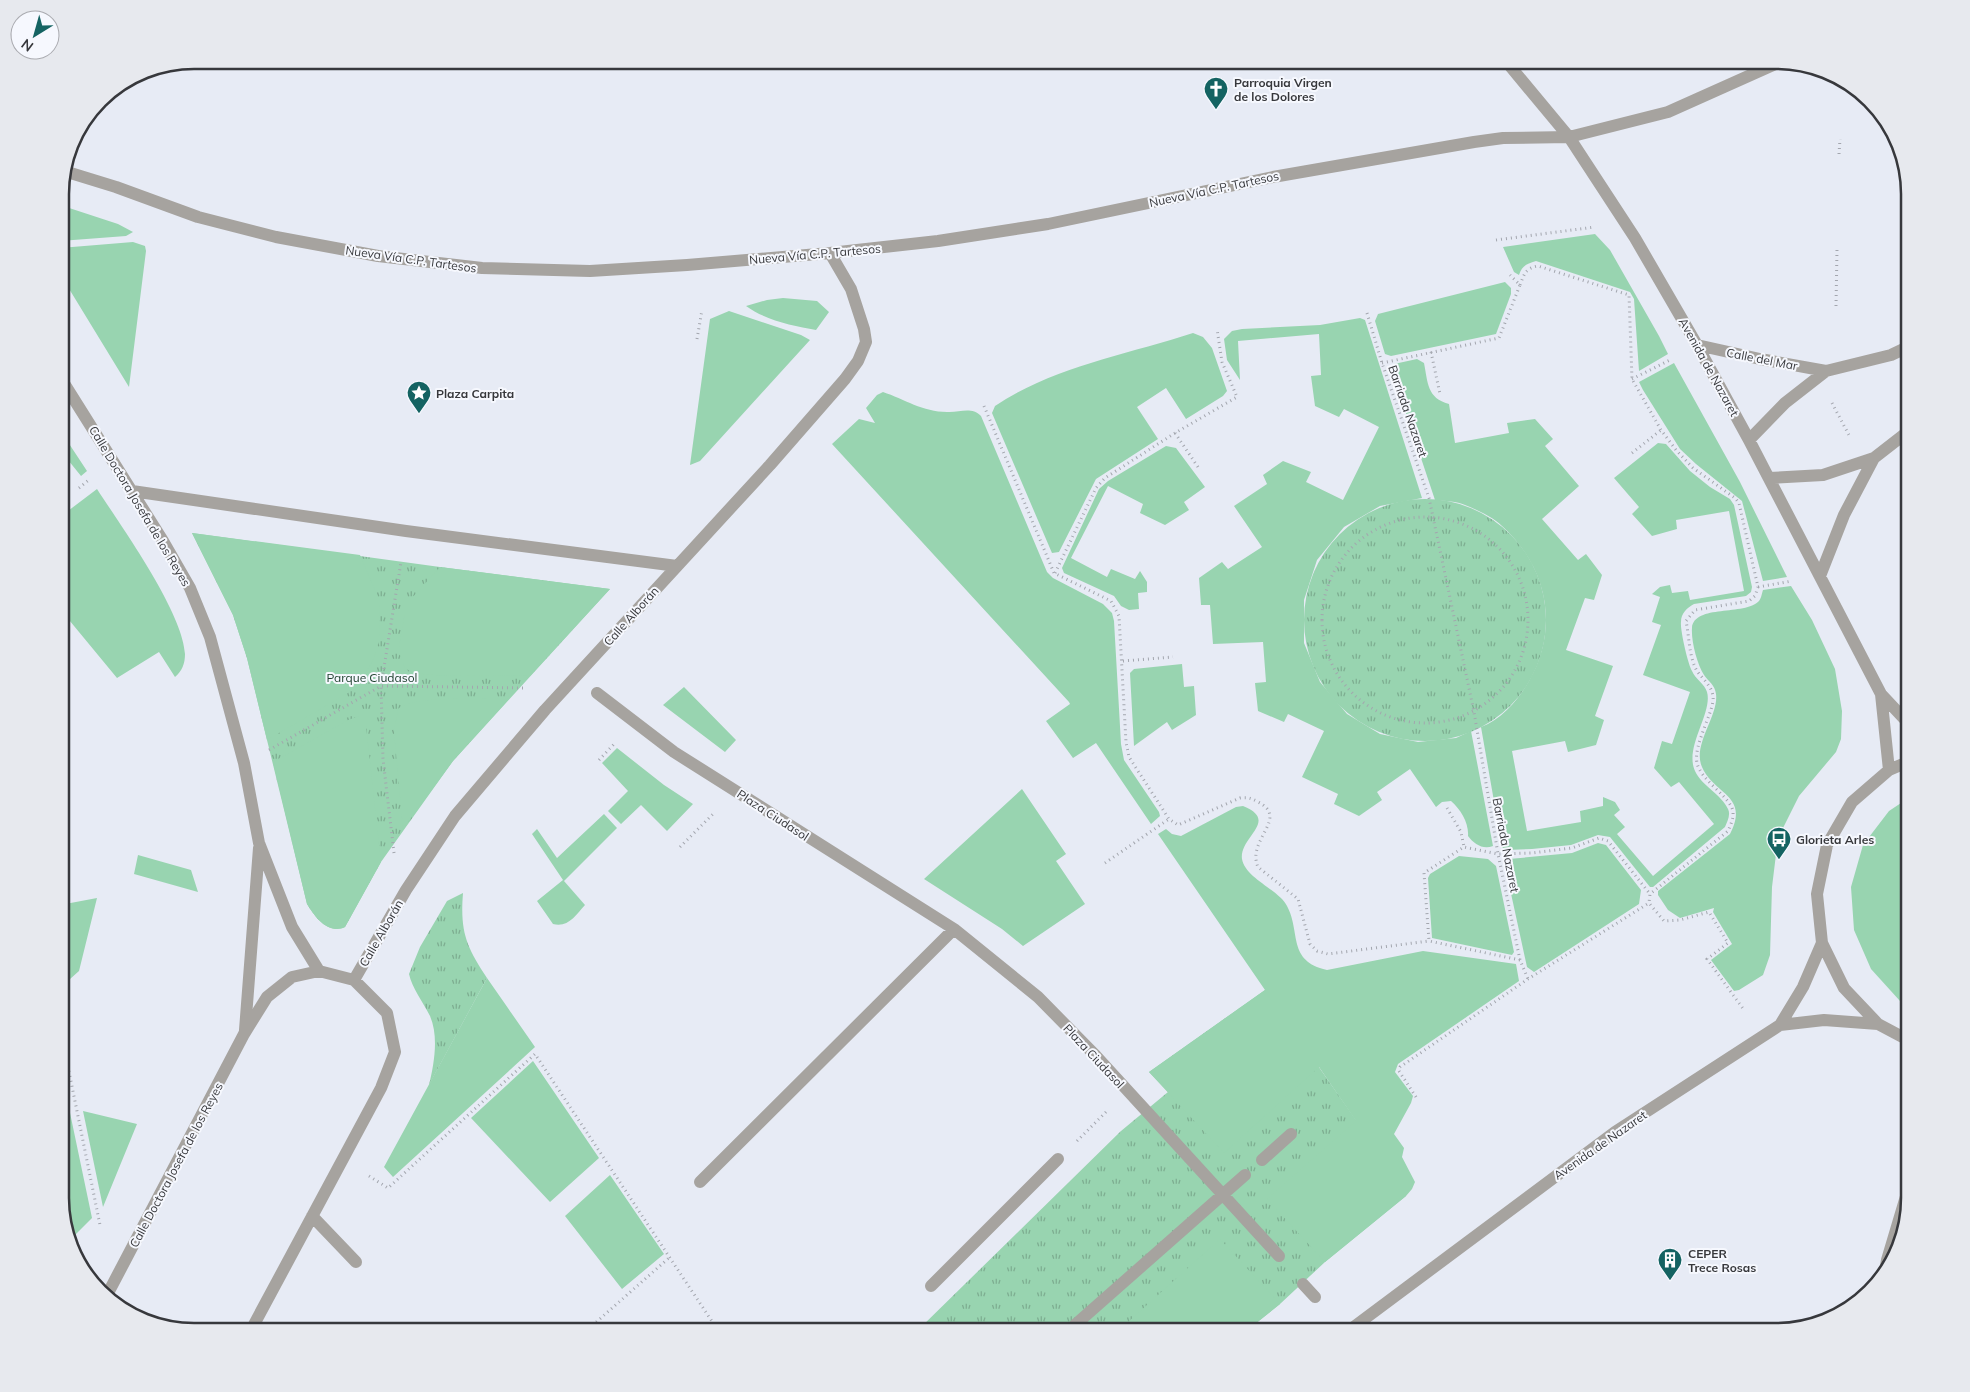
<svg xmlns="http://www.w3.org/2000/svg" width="1970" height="1392" font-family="Mulish,sans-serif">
<defs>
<pattern id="grass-tufts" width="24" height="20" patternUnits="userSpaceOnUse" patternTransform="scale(1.25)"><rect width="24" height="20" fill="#98d4b0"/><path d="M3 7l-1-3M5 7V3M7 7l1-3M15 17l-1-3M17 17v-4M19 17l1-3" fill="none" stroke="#7dad90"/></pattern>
</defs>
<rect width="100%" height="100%" fill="#e7ebf5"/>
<path fill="url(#grass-tufts)" d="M1304 620a121 121 0 1 1 242 0a121 121 0 1 1-242 0Z
M 192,533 L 440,567 L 610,589 L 453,761 L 381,862 L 345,927 C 328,935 315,917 307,904 L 247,658 L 233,615 Z
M 463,893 C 460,932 466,946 487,978 L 429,1085 C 434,1064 439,1037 430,1016 C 423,1002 412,988 409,974 L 420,947 L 447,901 Z
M 1265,990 L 1400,1183 L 1406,1196 L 1325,1262 L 1280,1304 L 1245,1332 L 916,1332 L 1121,1131 L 1168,1092 L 1149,1072 Z"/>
<path fill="#98d4b0" d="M 60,205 L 118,224 L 133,232 L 126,236 L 60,241 Z
M 1595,234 L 1610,250 L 1659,336 L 1668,354 L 1639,371 L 1634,299 L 1630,292 L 1536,261 C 1526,264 1522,266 1519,275 L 1514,272 L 1503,247 Z
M 133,242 L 145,246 L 146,251 L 129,387 L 60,274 L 60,248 Z
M 1505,282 L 1511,288 L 1511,294 L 1496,334 L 1391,356 L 1385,354 L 1375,321 L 1378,314 Z
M 783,298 L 817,301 L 829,312 L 816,330 C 793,326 765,320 746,306 L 767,300 Z
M 729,311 L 801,335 L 810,340 L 700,461 L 690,465 L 710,319 Z
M 1360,318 L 1365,320 L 1422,498 L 1380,506 L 1344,527 L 1317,560 L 1304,600 L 1304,643 L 1320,682 L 1347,714 L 1380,734 L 1418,742 L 1456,738 L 1471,731 L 1493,846 C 1483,850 1474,844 1468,836 C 1469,823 1461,810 1451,801 L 1442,802 L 1436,807 L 1410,769 L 1377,792 L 1382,800 L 1359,816 L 1334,804 L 1338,794 L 1302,777 L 1324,731 L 1288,714 L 1284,722 L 1258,711 L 1255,683 L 1266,682 L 1263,642 L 1213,644 L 1210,605 L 1201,605 L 1199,578 L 1222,562 L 1228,569 L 1262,547 L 1234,506 L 1267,484 L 1263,475 L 1283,461 L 1311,472 L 1306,482 L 1343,500 L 1379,427 L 1344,409 L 1339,417 L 1315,406 L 1311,376 L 1321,375 L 1319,334 L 1238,341 L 1240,380 L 1227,360 L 1224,339 L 1232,331 L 1242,329 L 1320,325 Z
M 1193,333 L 1203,337 L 1212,348 L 1227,391 L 1223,396 L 1186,419 L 1166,388 L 1137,407 L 1158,439 L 1096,479 L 1059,552 L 1052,553 L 992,413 L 995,406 C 1055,366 1126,355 1193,333 Z
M 1417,359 L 1424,363 C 1428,383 1427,398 1449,404 L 1455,443 L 1509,433 L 1507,423 L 1535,419 L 1553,439 L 1545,446 L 1579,486 L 1542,519 L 1578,560 L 1586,554 L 1602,575 L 1594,600 L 1585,598 L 1566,650 L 1613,666 L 1595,716 L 1604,720 L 1596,745 L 1568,752 L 1565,741 L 1512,751 L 1527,831 L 1581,822 L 1580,811 L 1603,806 L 1603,797 L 1615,802 L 1620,810 L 1614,815 L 1625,827 L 1617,834 L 1653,876 L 1714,824 L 1679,782 L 1671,787 L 1654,768 L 1662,741 L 1672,744 L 1690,692 L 1643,675 L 1661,625 L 1652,622 L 1660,597 L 1652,594 L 1660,587 L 1670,585 L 1672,593 L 1688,591 L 1690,600 L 1744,591 L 1729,511 L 1676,520 L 1677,529 L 1652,536 L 1632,514 L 1639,507 L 1614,478 L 1658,443 L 1666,444 L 1690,471 L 1710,487 L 1730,499 L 1734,505 L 1752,587 L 1751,592 L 1746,596 L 1694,604 C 1687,608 1681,613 1681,622 C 1680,630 1688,664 1692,671 C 1695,679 1705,684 1707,692 C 1713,713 1684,747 1695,771 C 1701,785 1722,795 1728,809 C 1731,815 1727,822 1725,827 L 1653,887 L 1650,887 L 1610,837 L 1598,835 L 1571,845 L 1532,849 L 1506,850 L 1502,847 L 1481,727 C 1502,719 1518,700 1529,681 C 1560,627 1547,567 1502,526 C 1493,517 1477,510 1465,505 C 1457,501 1445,501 1435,500 L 1392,371 L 1394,364 Z
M 1674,363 L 1740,482 L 1787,577 L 1763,581 L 1742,501 L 1696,464 L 1680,449 L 1643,390 L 1639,382 Z
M 883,392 C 904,399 923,412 947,412 C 959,413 971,406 981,416 L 1047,572 L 1053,578 L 1103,604 L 1112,613 L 1114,621 L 1121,744 L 1124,760 L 1159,812 L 1160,816 L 1151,824 L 1096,743 L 1073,758 L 1046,721 L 1070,704 L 1069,702 L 832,444 L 859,419 L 875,423 L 866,408 L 877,395 Z
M 60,430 L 87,471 L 81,476 L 60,450 Z
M 1166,446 L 1176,448 L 1205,487 L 1184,502 L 1189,510 L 1165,525 L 1140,513 L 1143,504 L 1108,486 L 1071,558 L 1107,577 L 1111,569 L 1135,579 L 1140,571 L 1147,582 L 1147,592 L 1138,593 L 1139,609 L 1129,610 L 1121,606 L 1114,596 L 1064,573 L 1062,568 L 1099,489 L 1108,481 Z
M 97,489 C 121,526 183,612 185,654 C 185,664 182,671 175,677 L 159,652 L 117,678 L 60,609 L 60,517 Z
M 192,533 L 360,555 L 378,597 L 379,605 L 380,636 L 376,652 L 372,662 L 363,677 L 348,693 L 267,740 L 247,658 L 233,615 Z
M 440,567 L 610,589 L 530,676 L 433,675 L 413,673 L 405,668 L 400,655 L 399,647 L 405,612 L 412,598 Z
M 1791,586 L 1812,620 L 1835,669 L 1842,711 L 1841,739 L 1836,752 L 1799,796 L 1778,838 L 1772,887 L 1770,955 L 1763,975 L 1739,990 L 1734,991 L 1711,960 L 1732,944 L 1713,912 L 1714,908 L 1680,918 L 1668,910 L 1658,895 L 1658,891 L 1730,834 C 1750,795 1714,795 1702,767 C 1692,745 1719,715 1716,694 C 1715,685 1709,682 1704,675 C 1697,664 1691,641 1692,628 C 1694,604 1745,616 1759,601 C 1761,599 1762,593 1763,590 Z
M 1182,664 L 1184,687 L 1194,686 L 1196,715 L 1172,730 L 1167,722 L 1134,746 L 1130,673 L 1134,669 Z
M 684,687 L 736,740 L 725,752 L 663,705 Z
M 509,699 L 453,761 L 403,829 L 394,732 L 398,709 C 411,695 487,699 509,699 Z
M 359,716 L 363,717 L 366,726 L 381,862 L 345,927 C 328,935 315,917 307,904 L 273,762 L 348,720 Z
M 617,748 L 664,785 L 693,804 L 667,831 L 641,805 L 621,824 L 608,811 L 628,791 L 602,763 Z
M 1022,789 L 1066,854 L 1056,861 L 1085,904 L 1023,946 L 1002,929 L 924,879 Z
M 1910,797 L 1910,1006 L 1900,1001 L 1871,969 L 1854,930 L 1851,887 L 1863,845 L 1889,811 Z
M 1243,806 C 1280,821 1239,837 1242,859 C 1245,878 1279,890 1287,906 C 1301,932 1287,961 1327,970 L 1423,951 L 1516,964 L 1519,981 L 1398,1064 L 1395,1072 L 1413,1096 L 1411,1103 L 1394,1134 L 1404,1148 L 1402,1157 L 1415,1182 L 1412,1189 L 1406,1196 L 1325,1262 L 1267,1199 L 1356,1121 L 1319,1067 L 1224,1153 L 1149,1072 L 1265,990 L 1158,834 L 1166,829 L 1172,834 L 1181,836 L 1236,807 Z
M 604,814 L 617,828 L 564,881 L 585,905 C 576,915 568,928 553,924 L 537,901 L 563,880 L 532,834 L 537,829 L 557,858 Z
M 1598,843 L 1606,845 L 1641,890 L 1639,904 L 1534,972 L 1527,967 L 1505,866 L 1509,859 L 1572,853 Z
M 138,855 L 191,870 L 198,892 L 134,874 Z
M 1459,856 L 1488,859 L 1496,866 L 1514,952 L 1512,955 L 1432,938 L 1428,878 L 1430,874 Z
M 97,898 L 79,971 L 60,988 L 60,905 Z
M 487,978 L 535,1047 L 393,1177 L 384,1167 Z
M 533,1061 L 599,1158 L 550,1202 L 471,1118 Z
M 69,1108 L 92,1218 L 69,1241 L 60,1206 L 60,1109 Z
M 83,1111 L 137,1124 L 103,1207 Z
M 610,1175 L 664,1254 L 622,1289 L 565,1216 Z
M 1220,1239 L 1280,1304 L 1245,1332 L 1117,1332 Z"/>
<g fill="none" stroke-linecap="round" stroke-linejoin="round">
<path stroke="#a3a6ae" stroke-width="3" stroke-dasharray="1 4" stroke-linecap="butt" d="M 1839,154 L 1840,139
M 1496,240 L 1595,227
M 1520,285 C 1524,274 1526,268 1538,266 L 1629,295 L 1632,379 L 1661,430 L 1676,450 L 1693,468 L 1735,498 L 1739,503 L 1758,587 L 1755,596 L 1749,601 L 1695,610 L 1686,621 C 1689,635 1689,654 1695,667 C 1699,677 1711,683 1713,696 C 1715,711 1693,744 1697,763 C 1701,780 1726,794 1732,808 C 1735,816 1731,824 1728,831 L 1650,894 L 1649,903 L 1664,921 L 1680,920 L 1709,912 L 1728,943 L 1707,959 L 1744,1010
M 1836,306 L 1837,249
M 1367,313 L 1382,363 L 1429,498 L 1474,712 L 1498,854 L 1520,960 L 1528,979
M 697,339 L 702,310
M 1431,352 L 1440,394
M 1382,363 L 1499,338 L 1520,285 L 1510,275
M 1632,379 L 1672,359
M 1832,403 L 1850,437
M 984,406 L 1054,573 L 1111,601 L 1119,616 L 1126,742 L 1129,757 L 1169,819 L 1178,825 L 1240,798 C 1248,797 1251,798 1258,802 C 1290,818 1246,840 1258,867 L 1298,899 L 1310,944 L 1317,951 L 1328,954 L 1429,941
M 1175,433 L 1200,470
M 1632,453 L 1661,430
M 79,488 L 90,479
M1322 620a103 103 0 1 1 206 0a103 103 0 1 1-206 0Z
M 1055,573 L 1096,488 L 1105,478 L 1175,433 L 1237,397 L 1222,362 L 1217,329
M 1758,587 L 1792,581
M 1123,661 L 1173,657
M 269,750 L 381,686 L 525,688
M 599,760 L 616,742
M 1447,808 L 1461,832 L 1464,847
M 680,847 L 715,812
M 394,853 L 383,759 L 381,686 L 401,562
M 1105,863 L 1169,819
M 1520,960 L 1429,941 L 1424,873 L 1464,847 L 1498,854 L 1532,853 L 1572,848 L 1599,838 L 1608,841 L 1650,894
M 60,1027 L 100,1225
M 1416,1097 L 1399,1071 L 1400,1067 L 1528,979 L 1649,903
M 1077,1141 L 1108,1110
M 369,1176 L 388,1188 L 535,1054 L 719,1332
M 585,1332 L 670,1257"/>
<path stroke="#a6a39f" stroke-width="12" d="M 1505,60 L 1569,137 L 1635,238 L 1697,345 L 1749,440 L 1881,694 L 1910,725
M 64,171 L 116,187 L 198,217 L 276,237 L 378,256 L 482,268 L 590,271 L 687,265 L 830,253 L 938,241 L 1048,224 L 1273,177 L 1474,142 L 1503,138 L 1569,137 L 1668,112 L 1782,61
M 1697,345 L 1760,359 L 1826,371 L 1891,355 L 1910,346
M 60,377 L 163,541 L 190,588 L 210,637 L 244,763 L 259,843 L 292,927 L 319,971
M 1749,440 L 1785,403 L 1826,371
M 1769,478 L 1823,475 L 1874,458 L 1910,430
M 132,491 L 406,531 L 677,566
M 1820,576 L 1844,515 L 1874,458
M 597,693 L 674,752 L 954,929 L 1038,997 L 1096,1056 L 1279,1256
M 1881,694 L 1889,770
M 1910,761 L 1889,770 L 1852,802 L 1827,845 L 1817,894 L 1822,943 L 1844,988 L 1878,1024 L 1910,1041
M 354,980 L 406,890 L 455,816 L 545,710 L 770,465 L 845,379 L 858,361 L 866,342 L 864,329 L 851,289 L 830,253
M 1780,1025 L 1803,987 L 1822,943
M 245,1030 L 259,848
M 1262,1160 L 1291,1134
M 700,1182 L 954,929
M 312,1216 L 356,1262
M 1884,1277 L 1887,1260 L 1910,1183
M 1303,1284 L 1315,1297
M 931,1286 L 1058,1159
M 106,1297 L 244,1034 L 267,997 L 292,977 L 319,971 L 354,980 L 387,1013 L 395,1052 L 381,1088 L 250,1332
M 1067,1332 L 1245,1175
M 1347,1332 L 1615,1132 L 1780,1025 L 1824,1020 L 1878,1024"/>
</g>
<defs>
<symbol id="church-pin" viewBox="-11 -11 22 30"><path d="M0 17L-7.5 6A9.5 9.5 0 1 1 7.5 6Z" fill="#146362" stroke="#f6f8fe"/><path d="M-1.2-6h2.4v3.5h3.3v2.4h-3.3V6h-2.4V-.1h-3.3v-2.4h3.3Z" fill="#fff"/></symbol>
<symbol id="sight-pin" viewBox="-11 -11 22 30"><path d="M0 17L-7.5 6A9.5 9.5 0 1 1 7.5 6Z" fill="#146362" stroke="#f6f8fe"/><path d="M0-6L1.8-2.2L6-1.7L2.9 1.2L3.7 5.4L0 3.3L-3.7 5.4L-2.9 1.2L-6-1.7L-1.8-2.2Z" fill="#fff"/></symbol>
<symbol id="bus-pin" viewBox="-11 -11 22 30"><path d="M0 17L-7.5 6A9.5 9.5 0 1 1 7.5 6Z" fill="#146362" stroke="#f6f8fe"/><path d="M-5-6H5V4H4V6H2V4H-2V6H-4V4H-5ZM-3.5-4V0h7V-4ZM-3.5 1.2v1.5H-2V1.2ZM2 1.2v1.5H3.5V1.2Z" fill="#fff"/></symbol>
<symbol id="building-pin" viewBox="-11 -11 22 30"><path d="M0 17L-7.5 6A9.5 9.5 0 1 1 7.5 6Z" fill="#146362" stroke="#f6f8fe"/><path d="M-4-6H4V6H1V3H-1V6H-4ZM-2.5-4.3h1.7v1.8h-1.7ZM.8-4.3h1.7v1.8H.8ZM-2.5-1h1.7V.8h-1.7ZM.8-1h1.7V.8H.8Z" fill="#fff"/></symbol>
</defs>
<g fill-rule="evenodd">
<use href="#church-pin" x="1202" y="75" width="28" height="38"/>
<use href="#sight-pin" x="405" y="379" width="28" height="38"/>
<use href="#bus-pin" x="1765" y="825" width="28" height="38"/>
<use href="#building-pin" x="1656" y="1246" width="28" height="38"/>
</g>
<g text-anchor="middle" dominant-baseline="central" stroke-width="4" stroke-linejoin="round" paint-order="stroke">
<g font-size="12" font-weight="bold" fill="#37383c" stroke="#f6f8fe" text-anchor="start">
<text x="1234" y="82">Parroquia Virgen<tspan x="1234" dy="14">de los Dolores</tspan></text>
<text x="436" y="393">Plaza Carpita</text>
<text x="1796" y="839">Glorieta Arles</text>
<text x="1688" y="1253">CEPER<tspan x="1688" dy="14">Trece Rosas</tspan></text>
</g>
<g font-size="12" fill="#37383c" stroke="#f6f8fe">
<text transform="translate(1214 189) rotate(-12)">Nueva Vía C.P. Tartesos</text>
<text transform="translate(815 254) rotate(-5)">Nueva Vía C.P. Tartesos</text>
<text transform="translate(411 259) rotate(8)">Nueva Vía C.P. Tartesos</text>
<text transform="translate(1762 359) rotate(11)">Calle del Mar</text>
<text transform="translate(1709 367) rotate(61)">Avenida de Nazaret</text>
<text transform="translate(1408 411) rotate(71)">Barriada Nazaret</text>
<text transform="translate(140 506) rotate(59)">Calle Doctora Josefa de los Reyes</text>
<text transform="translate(631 616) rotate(-48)">Calle Alborán</text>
<text transform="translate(773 815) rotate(33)">Plaza Ciudasol</text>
<text transform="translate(1506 845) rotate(79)">Barriada Nazaret</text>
<text transform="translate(381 933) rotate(-60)">Calle Alborán</text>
<text transform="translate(1094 1056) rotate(47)">Plaza Ciudasol</text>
<text transform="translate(1600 1145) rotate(-35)">Avenida de Nazaret</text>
<text transform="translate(176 1165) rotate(-62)">Calle Doctora Josefa de los Reyes</text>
</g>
<g font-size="12" fill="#1b3e2b" stroke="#f6f8fe">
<text x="372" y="677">Parque Ciudasol</text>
</g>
</g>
<path d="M0 0H1970V1392H0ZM194 69H1776A125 125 0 0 1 1901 194V1198A125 125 0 0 1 1776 1323H194A125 125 0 0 1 69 1198V194A125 125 0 0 1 194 69Z" fill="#e7e9ee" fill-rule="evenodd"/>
<path fill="none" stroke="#37383c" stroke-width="2.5" d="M194 69H1776A125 125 0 0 1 1901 194V1198A125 125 0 0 1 1776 1323H194A125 125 0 0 1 69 1198V194A125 125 0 0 1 194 69Z"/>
<g transform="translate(35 35) rotate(217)"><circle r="24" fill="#f6f8fe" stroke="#aaabb0"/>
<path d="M0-4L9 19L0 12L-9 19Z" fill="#146362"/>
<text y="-8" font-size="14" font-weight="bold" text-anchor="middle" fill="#37383c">N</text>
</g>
</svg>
